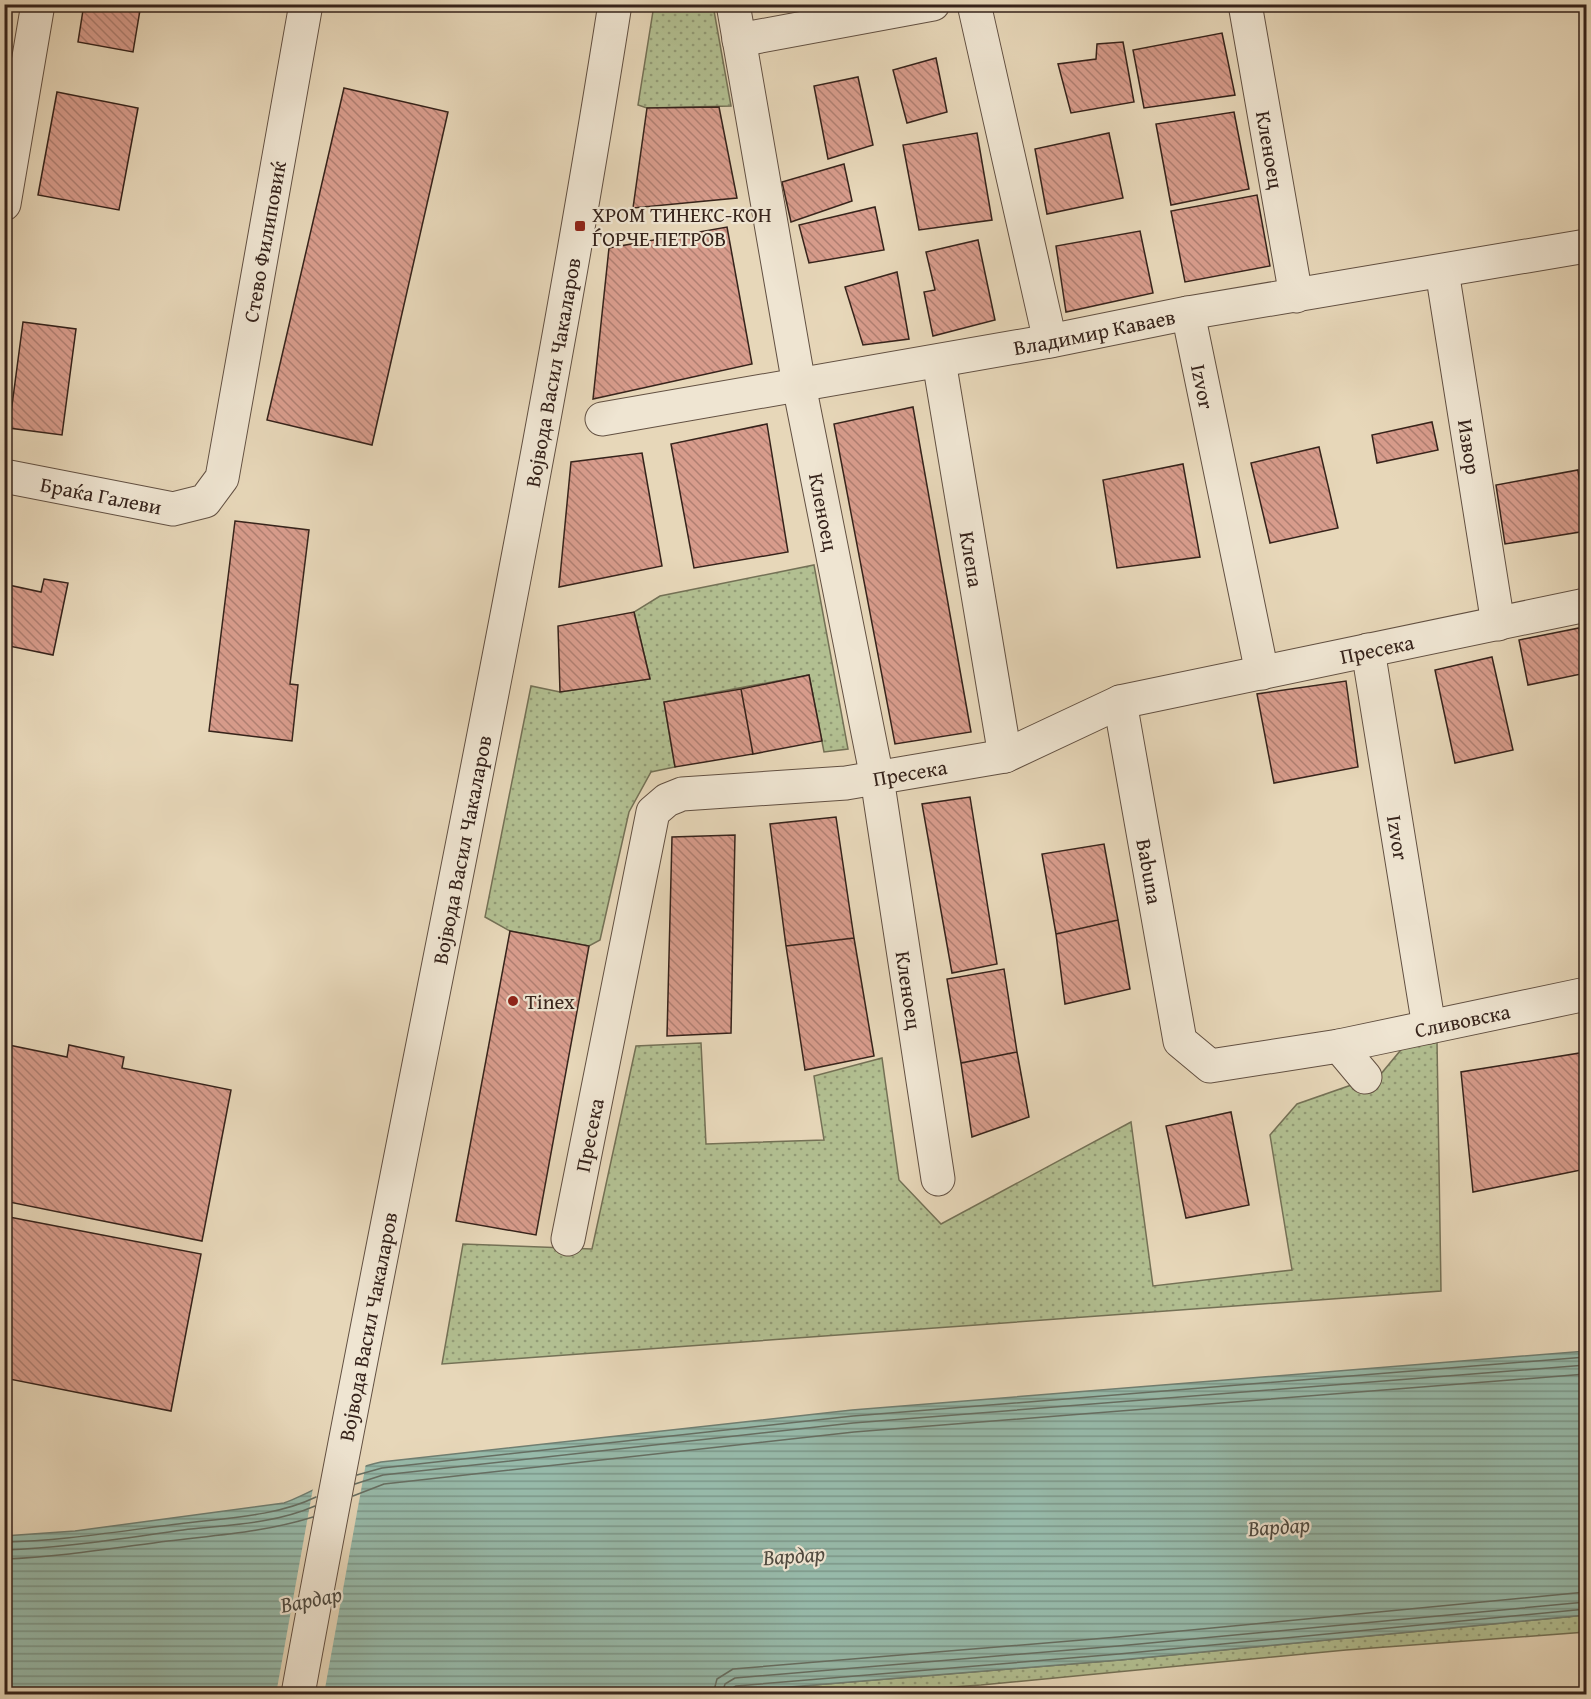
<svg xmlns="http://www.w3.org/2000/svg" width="1591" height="1699" font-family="'Gentium Book Plus',serif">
<defs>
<pattern id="grass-dots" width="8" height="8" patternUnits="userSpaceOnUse" patternTransform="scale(1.5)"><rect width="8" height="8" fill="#b2bf91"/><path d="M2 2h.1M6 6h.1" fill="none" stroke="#929b76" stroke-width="1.8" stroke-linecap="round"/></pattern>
<pattern id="water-rules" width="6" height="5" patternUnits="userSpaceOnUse" patternTransform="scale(1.5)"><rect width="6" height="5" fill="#97baaa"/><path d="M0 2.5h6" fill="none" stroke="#7c978a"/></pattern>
<pattern id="building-back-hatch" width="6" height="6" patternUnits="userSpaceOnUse" patternTransform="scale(1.5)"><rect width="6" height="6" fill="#d89c8c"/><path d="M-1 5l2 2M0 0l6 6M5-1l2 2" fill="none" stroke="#b07f72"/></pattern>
</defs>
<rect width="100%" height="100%" fill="#e7d7b9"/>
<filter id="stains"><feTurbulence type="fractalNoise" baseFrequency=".00333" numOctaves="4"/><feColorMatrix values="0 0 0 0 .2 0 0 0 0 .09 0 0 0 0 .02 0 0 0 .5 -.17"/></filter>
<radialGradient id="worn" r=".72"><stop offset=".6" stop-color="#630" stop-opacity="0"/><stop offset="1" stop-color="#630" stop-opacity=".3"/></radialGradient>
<path fill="url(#grass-dots)" stroke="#747156" stroke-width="1.5" d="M 654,5 L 713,5 L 731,106 L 647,108 L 638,105 Z
M 814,565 L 848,749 L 824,752 L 809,675 L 664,702 L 675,767 L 651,772 L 629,812 L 600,940 L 589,946 L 510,931 L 485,917 L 531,686 L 560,692 L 650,679 L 634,612 L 660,596 Z
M 1415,1033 L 1437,1041 L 1441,1291 L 442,1364 L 463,1244 L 592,1249 L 636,1046 L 701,1043 L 706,1144 L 824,1140 L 814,1076 L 882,1058 L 899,1180 L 941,1224 L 1131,1122 L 1153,1286 L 1292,1270 L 1270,1135 L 1297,1104 L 1380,1075 Z
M 1586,1615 L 1586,1632 L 1346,1650 L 981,1685 L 852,1694 L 704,1694 L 1120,1660 Z"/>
<path fill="url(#water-rules)" stroke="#707e71" stroke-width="1.5" d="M 1586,1351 L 1586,1615 L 1120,1660 L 704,1694 L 36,1694 L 5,1691 L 4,1536 L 75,1531 L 284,1503 C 317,1491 346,1469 381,1462 L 852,1410 Z"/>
<path fill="#e7d7b9" d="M 366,1463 L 324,1694 L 276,1694 L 313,1488 Z"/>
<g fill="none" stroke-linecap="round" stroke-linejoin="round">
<path stroke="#666e62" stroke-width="1.5" d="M 357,1475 L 382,1468 L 853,1416 L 1586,1357
M 355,1484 L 383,1475 L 853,1423 L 1586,1365
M 353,1496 L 384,1484 L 854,1432 L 1586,1374
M 4,1542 C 62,1541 120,1531 178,1524 C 223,1518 275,1517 316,1497
M 4,1550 C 64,1548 124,1538 183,1530 C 227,1525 274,1524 315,1506
M 4,1559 C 59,1557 114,1548 168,1541 C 217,1535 266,1532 313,1517
M 713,1694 L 717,1679 L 733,1669 L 1118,1637 L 1586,1592
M 722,1694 L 725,1684 L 735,1678 L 1118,1646 L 1586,1602
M 729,1694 L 731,1689 L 736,1686 L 1119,1654 L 1586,1609"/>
</g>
<path fill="url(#building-back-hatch)" stroke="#36231b" stroke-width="1.5" d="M 84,4 L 141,4 L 133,52 L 78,42 Z
M 1222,33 L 1235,95 L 1144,108 L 1133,50 Z
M 1123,42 L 1134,102 L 1071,113 L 1058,64 L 1096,59 L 1097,44 Z
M 936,58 L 947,112 L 907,123 L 893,70 Z
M 858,77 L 873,145 L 828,159 L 814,86 Z
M 344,88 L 448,112 L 372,445 L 267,420 Z
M 57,92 L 138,108 L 119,210 L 38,195 Z
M 719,107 L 737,198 L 633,208 L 647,108 Z
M 1234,112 L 1249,189 L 1171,205 L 1156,124 Z
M 977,133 L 992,220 L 919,230 L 903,145 Z
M 1109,133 L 1123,198 L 1047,214 L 1035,149 Z
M 844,164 L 852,201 L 791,222 L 782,182 Z
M 1257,195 L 1270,266 L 1185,282 L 1171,211 Z
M 875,207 L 884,250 L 809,263 L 799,225 Z
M 727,227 L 752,364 L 593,399 L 609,248 Z
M 1140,231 L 1153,293 L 1066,312 L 1056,246 Z
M 978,240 L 995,320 L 933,336 L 924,292 L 935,290 L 926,252 Z
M 897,272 L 909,339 L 863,345 L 845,287 Z
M 23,322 L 76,329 L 62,435 L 9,428 Z
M 913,407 L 971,732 L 895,744 L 834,424 Z
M 1432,422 L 1438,450 L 1377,463 L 1372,435 Z
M 767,424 L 788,552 L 694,568 L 671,444 Z
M 1319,447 L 1338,528 L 1270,543 L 1251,463 Z
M 642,453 L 662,566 L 559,587 L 571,462 Z
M 1183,464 L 1200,557 L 1117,568 L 1103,480 Z
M 1578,470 L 1586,531 L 1505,544 L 1496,485 Z
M 235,521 L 309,530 L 290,684 L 298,685 L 292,741 L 209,731 Z
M 44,579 L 68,583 L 53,655 L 4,645 L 4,584 L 41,592 Z
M 634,612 L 650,679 L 560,692 L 558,626 Z
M 1579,628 L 1586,673 L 1528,685 L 1519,640 Z
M 1492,657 L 1513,750 L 1455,763 L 1435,670 Z
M 809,675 L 822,741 L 753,754 L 741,689 Z
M 1346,681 L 1358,767 L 1274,783 L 1257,694 Z
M 741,689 L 753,754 L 675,767 L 664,702 Z
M 970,797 L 997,964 L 952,973 L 922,804 Z
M 836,817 L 854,938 L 786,946 L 770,824 Z
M 735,835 L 731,1033 L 667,1036 L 672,837 Z
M 1104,844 L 1118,920 L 1056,934 L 1042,854 Z
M 1118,920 L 1130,989 L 1065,1004 L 1056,934 Z
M 510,931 L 589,946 L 536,1235 L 456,1221 Z
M 854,938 L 874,1056 L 805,1070 L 786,946 Z
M 1004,969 L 1017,1052 L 961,1063 L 947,979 Z
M 4,1044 L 67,1057 L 69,1045 L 124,1057 L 122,1068 L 231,1090 L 202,1241 L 4,1201 Z
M 1017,1052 L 1029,1117 L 972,1137 L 961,1063 Z
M 1586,1052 L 1586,1169 L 1473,1192 L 1461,1072 Z
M 1231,1112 L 1249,1205 L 1186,1218 L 1166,1126 Z
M 4,1216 L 201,1254 L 171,1411 L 4,1378 Z"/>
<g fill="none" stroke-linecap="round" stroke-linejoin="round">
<defs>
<g id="minor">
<path id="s1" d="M 733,4 L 799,385 L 877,778 L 938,1179"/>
<path d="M 974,4 L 1050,341"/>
<path id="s2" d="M 1245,4 L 1296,296"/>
<path d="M 739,40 L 933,4"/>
<path d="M 4,204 L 38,4"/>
<path id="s3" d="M 1442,271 L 1498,624"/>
<path id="s4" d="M 1188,313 L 1262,673"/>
<path id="s5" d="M 939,361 L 1005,756"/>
<path id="s6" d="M 602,419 L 1050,341 L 1188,313 L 1586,246"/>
<path id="s7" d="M 4,476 L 173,509 L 205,501 L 222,478 L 306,4"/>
<path id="s8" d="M 1368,650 L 1429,1027"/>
<path id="s9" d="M 1120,702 L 1180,1041 L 1210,1066 L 1339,1046 L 1365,1077"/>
<path id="s10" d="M 1339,1046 L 1586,994"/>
<path id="s11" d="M 568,1239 L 653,812 L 667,800 L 682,794 L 846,783 L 1005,756 L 1120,702 L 1586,605"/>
<path id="s12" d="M 298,1694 C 400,1130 526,571 615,4"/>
</g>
</defs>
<use href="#minor" stroke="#625042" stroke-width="35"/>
<use href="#minor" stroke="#efe5d2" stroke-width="33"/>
</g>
<g fill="#8f2418" stroke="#efe5d2" stroke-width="2">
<rect x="574" y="220" width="12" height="12" rx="3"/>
<circle cx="513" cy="1001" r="6"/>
</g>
<g text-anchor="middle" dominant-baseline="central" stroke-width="4.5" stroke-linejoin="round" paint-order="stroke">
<g font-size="21" fill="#36231b" stroke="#efe5d2">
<text stroke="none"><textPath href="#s2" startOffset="148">Кленоец</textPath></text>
<text stroke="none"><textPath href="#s7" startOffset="474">Стево Филиповиќ</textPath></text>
<text stroke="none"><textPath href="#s6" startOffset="500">Владимир Каваев</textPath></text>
<text stroke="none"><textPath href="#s12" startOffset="1346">Војвода Васил Чакаларов</textPath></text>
<text stroke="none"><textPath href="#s4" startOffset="75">Izvor</textPath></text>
<text stroke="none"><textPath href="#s3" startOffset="178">Извор</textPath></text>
<text stroke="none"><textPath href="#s7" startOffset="99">Браќа Галеви</textPath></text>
<text stroke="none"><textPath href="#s1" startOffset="516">Кленоец</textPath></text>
<text stroke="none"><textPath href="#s5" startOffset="201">Клепа</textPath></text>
<text stroke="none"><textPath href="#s11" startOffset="1185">Пресека</textPath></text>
<text stroke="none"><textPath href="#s11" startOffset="699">Пресека</textPath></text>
<text stroke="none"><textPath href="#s8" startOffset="190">Izvor</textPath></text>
<text stroke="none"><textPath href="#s12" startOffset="860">Војвода Васил Чакаларов</textPath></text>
<text stroke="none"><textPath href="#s9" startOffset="172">Babuna</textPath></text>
<text stroke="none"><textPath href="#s1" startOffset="1002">Кленоец</textPath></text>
<text stroke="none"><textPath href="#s10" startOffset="126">Сливовска</textPath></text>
<text stroke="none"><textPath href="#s11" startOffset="106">Пресека</textPath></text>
<text stroke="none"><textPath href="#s12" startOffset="374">Војвода Васил Чакаларов</textPath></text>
</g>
<g font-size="21" fill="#36231b" stroke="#efe5d2" text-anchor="start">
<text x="592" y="214">ХРОМ ТИНЕКС-КОН<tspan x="592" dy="24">ЃОРЧЕ ПЕТРОВ</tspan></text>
<text x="525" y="1001">Tinex</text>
</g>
<g font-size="22" font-style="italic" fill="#4e493f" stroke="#efe5d2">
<text transform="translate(1279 1526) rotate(-4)">Вардар</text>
<text transform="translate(794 1555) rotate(-4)">Вардар</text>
<text transform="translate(311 1599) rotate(-11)">Вардар</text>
</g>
</g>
<rect width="1591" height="1699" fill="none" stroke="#e7d7b9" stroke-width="24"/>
<rect x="6" y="6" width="1579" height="1687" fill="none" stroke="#36231b" stroke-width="3"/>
<rect x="12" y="12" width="1567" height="1675" fill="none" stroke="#36231b" stroke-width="1.5"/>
<rect width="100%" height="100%" filter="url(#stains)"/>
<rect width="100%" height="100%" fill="url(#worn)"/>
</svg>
